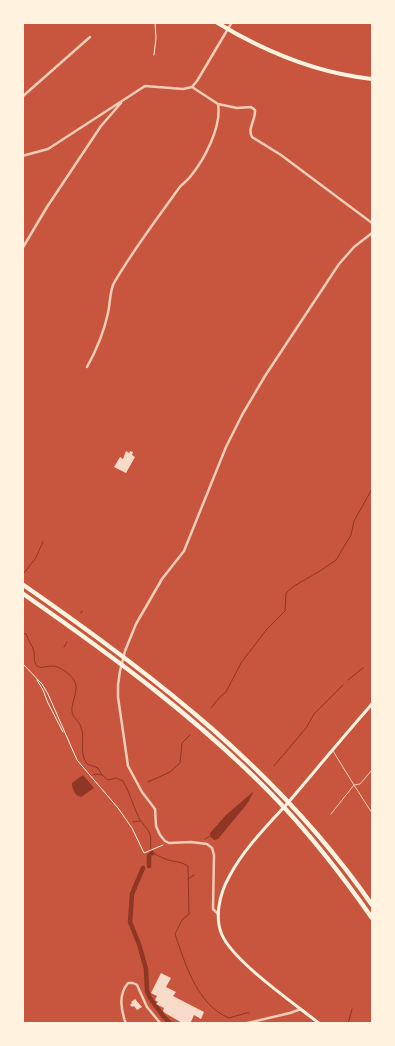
<svg xmlns="http://www.w3.org/2000/svg" width="395" height="1046" font-family="Arial,sans-serif">
<rect width="100%" height="100%" fill="#c8553d"/>
<path fill="#8f3625" d="M 83,775 L 94,788 L 81,797 C 75,796 72,789 72,783 Z
M 254,791 L 247,804 L 218,839 L 214,840 L 210,836 L 210,833 L 226,815 Z"/>
<g fill="none" stroke-linecap="round" stroke-linejoin="round">
<path stroke="#8f3625" stroke-width="1" d="M 24,573 L 35,559 L 43,542
M 81,613 L 82,611
M 22,624 L 22,630
M 22,633 L 26,634 C 28,640 32,645 34,651 C 35,656 33,662 37,666 C 41,669 47,666 52,666 C 60,666 70,674 74,680 C 80,690 71,701 72,711 C 72,717 79,721 81,727 C 86,740 78,751 87,764 L 98,768 L 102,775 L 108,780 L 116,778 L 123,781 C 130,793 133,806 139,818 C 142,824 147,827 150,834 C 152,841 149,847 152,853 C 158,855 162,858 168,860 C 176,862 179,861 188,866 L 189,914 L 182,920 L 175,934 C 185,963 197,1005 229,1018 L 246,1013 L 249,1013
M 64,647 L 67,642
M 348,680 L 363,668
M 211,708 L 219,698 L 226,692 L 241,663 L 267,629 L 285,611 L 286,593 L 294,586 L 320,571 L 336,560 L 351,535 L 354,521 L 372,489
M 274,766 L 306,728 L 314,714 L 343,685
M 93,775 L 96,774 L 102,775
M 148,782 L 170,772 L 180,763 L 182,743 L 190,735
M 133,822 L 140,821
M 205,839 L 210,836
M 188,879 L 194,875
M 348,1024 L 352,1009"/>
<path stroke="#8f3625" stroke-width="4.5" d="M 149,866 L 149,856 L 152,853
M 143,868 L 132,894 L 130,922 L 139,944 L 146,969 L 147,991 L 150,998 L 163,1016 L 171,1024"/>
</g>
<path fill="#f7dbc8" d="M 126,451 L 129,453 L 130,451 L 133,452 L 132,455 L 135,457 L 126,473 L 114,467 L 120,457 L 123,459 Z
M 161,973 L 171,978 L 166,987 L 176,992 L 173,996 L 204,1012 L 201,1019 L 194,1015 L 190,1024 L 184,1024 L 165,1013 L 163,1011 L 164,1008 L 156,1004 L 158,1002 L 155,1000 L 157,996 L 151,993 Z
M 135,999 L 142,1007 L 137,1010 L 134,1006 L 132,1007 L 130,1005 L 132,1003 L 131,1002 Z"/>
<g fill="none" stroke-linecap="round" stroke-linejoin="round">
<path stroke="#fff3e0" stroke-width="1" d="M 154,55 L 156,38 L 155,22
M 22,663 L 42,684 L 48,694 L 77,760 L 118,808 L 132,828 L 144,853 L 163,845
M 37,680 L 43,690 L 48,703 L 63,732"/>
<path stroke="#f1ccb7" stroke-width="1" d="M 372,770 L 360,784 L 354,785 L 372,813
M 331,814 L 354,785 L 333,751"/>
<path stroke="#f1ccb7" stroke-width="2.5" d="M 192,87 L 218,104 L 237,108 L 251,107 L 255,110 C 256,120 247,128 252,137 L 281,155 L 372,223
M 22,97 L 90,37
M 22,156 L 48,149 L 145,86 L 183,89 L 192,87 L 197,81 L 232,22
M 22,249 L 47,207 L 101,126 L 121,103
M 87,367 C 97,349 104,332 108,313 C 110,305 110,289 114,283 C 133,250 157,219 179,188 C 182,184 187,181 190,177 C 204,160 222,127 218,104
M 218,914 L 213,909 L 214,855 L 212,848 L 207,844 L 191,842 L 169,843 L 165,841 L 160,835 L 156,826 L 155,809 L 142,792 L 128,766 L 118,697 L 118,685 L 120,671 L 125,651 L 136,624 L 162,579 L 184,551 L 226,447 L 242,415 L 265,376 L 339,264 L 354,247 L 372,233
M 126,1024 C 121,1010 118,995 128,983 L 133,983 L 137,985 L 147,1007 L 161,1024
M 243,1024 L 290,1013 L 301,1009"/>
<path stroke="#fff3e0" stroke-width="3" d="M 320,1024 C 295,1004 234,962 222,935 C 214,917 220,893 229,877 C 243,850 266,827 286,805 C 315,771 343,737 372,704"/>
<path stroke="#fff3e0" stroke-width="4" d="M 216,22 C 265,52 315,73 372,79"/>
<path stroke="#fff3e0" stroke-width="4.5" d="M 22,584 C 155,676 279,771 372,905
M 22,593 C 114,657 203,722 280,803 C 314,839 344,878 372,918"/>
</g>
<rect width="395" height="1046" fill="none" stroke="#fff3e0" stroke-width="48"/>
</svg>
